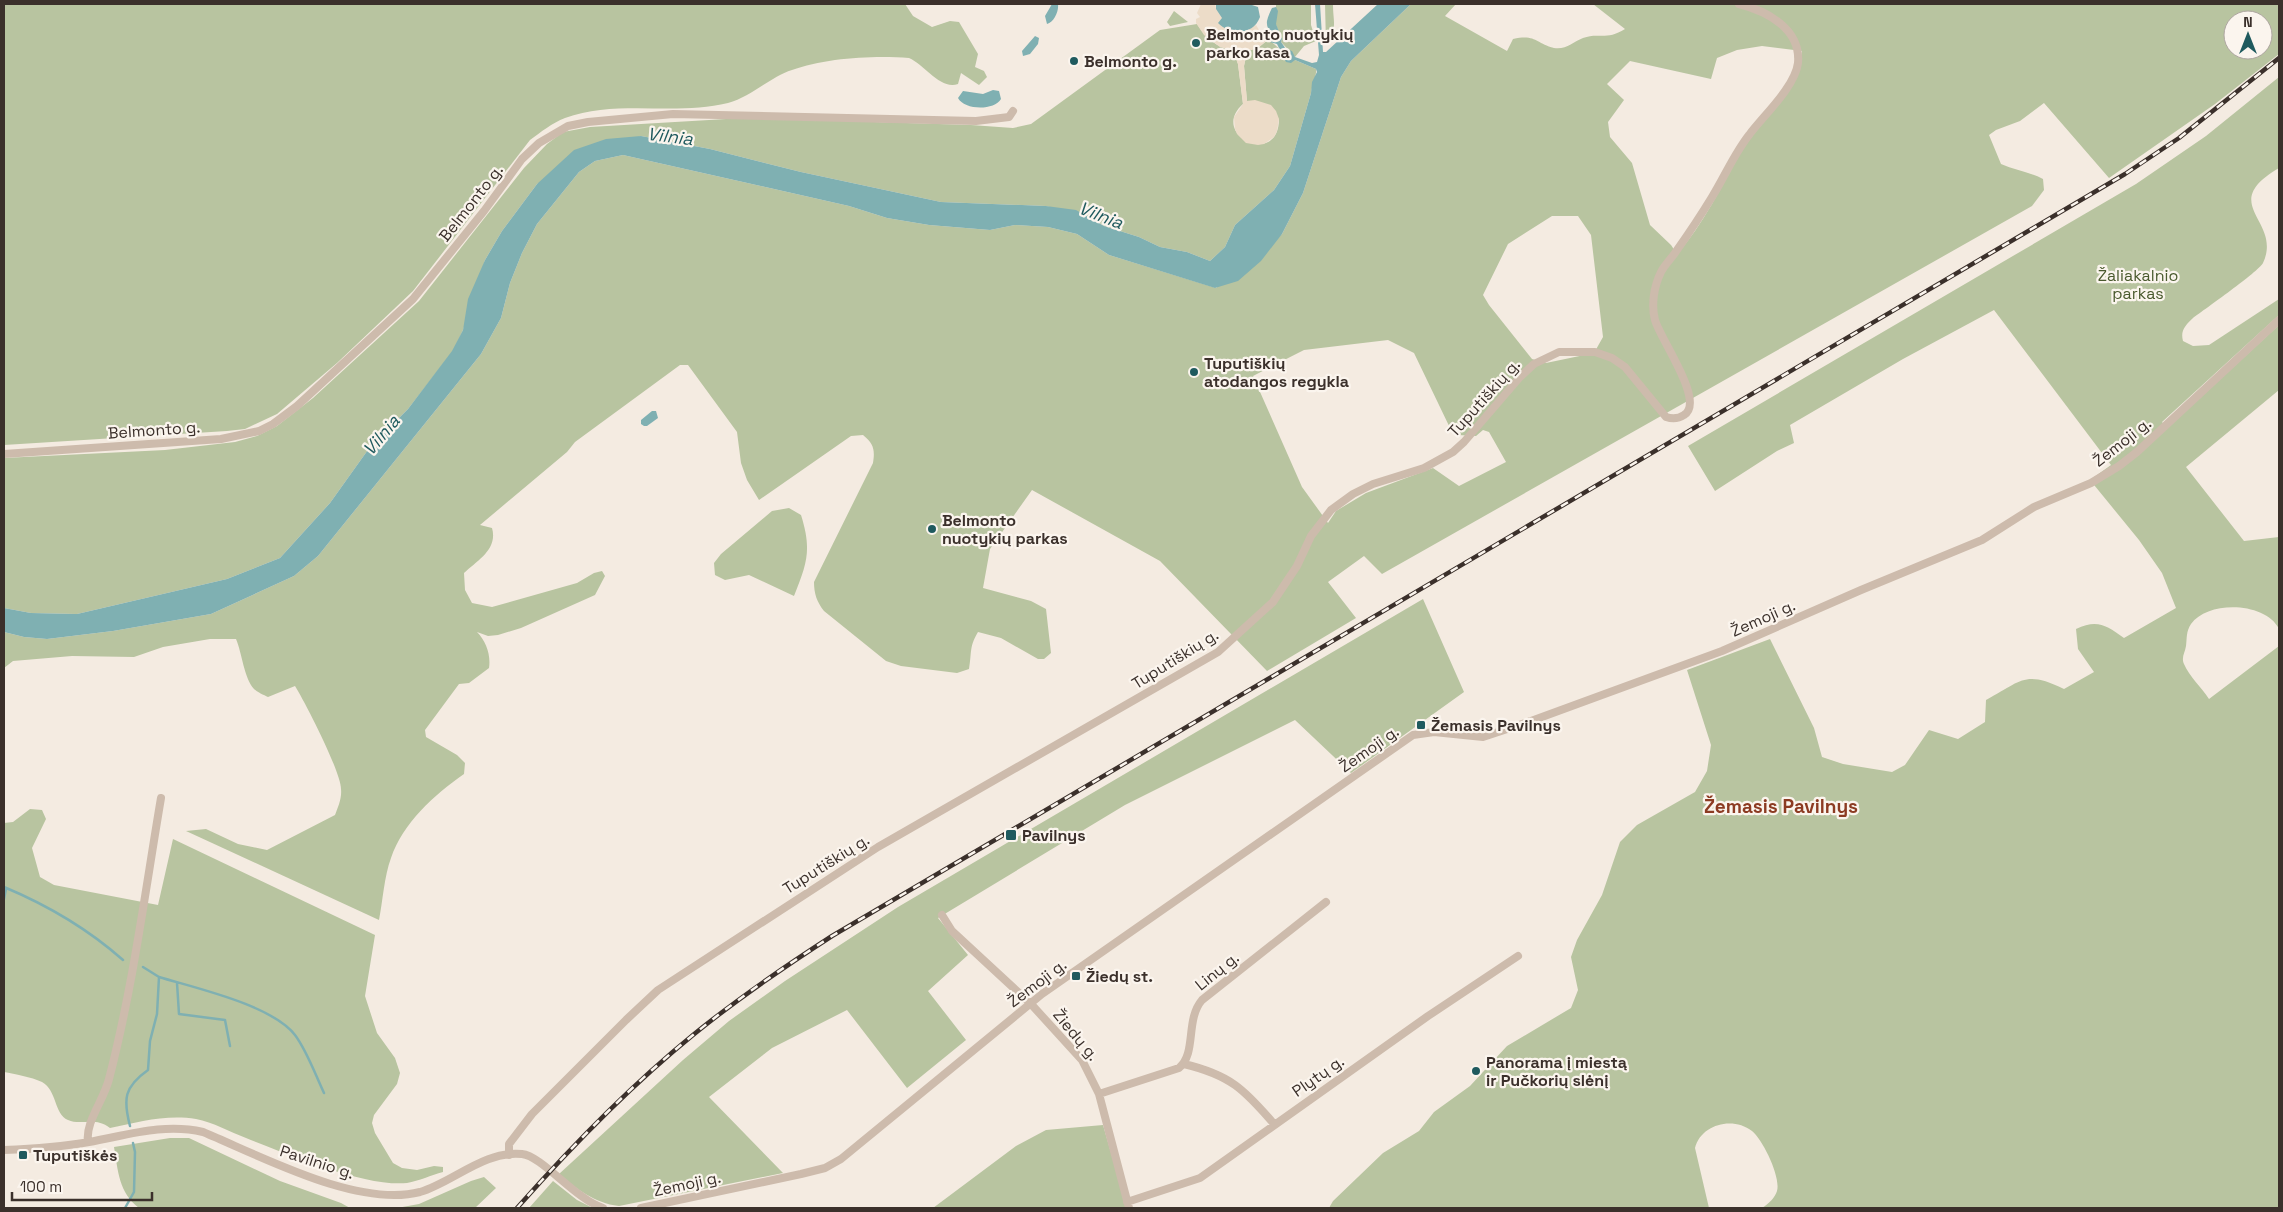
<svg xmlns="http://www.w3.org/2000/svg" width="2283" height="1212" font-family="'Space Grotesk',sans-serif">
<rect width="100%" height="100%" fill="#f4ebe1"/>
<path fill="#b8c4a0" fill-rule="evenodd" d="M 4,4 L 905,4 L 913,16 L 932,27 L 950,21 L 959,22 L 978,54 L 975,67 L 984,71 L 987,77 L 979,85 L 961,73 L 958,84 C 940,90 925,65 909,58 C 875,55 824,58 792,70 C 770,77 751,97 728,103 C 675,116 616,99 565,118 C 552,123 541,132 530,140 L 413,291 L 337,363 L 277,414 L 245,429 L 227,431 L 4,445 Z
M 1282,4 L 1311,4 L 1311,25 L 1316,41 L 1304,46 L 1295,57 L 1281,42 L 1282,39 L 1276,25 L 1276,5 Z
M 1325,4 L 1333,4 C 1333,23 1338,27 1326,44 Z
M 1411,4 L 1456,4 L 1445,16 L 1507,51 L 1513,39 C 1536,34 1535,43 1554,48 C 1566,50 1573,42 1583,38 C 1598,32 1606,41 1625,29 L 1593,4 L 2279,4 L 2279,54 L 2215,104 L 2109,178 L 2044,103 L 2020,121 L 1996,130 L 1989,135 L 2001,164 C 2015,170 2029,172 2043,179 L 2044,190 L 2032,206 L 1382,574 L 1364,556 L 1328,582 L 1356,618 L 1267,671 L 1160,561 L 1032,490 L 990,549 L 983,588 L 1031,601 L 1046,609 L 1051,653 L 1044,659 L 1038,659 L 1001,638 L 978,632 C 969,647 972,652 969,669 L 957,673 L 901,666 L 886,661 L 824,611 C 817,602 814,594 814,582 L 873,463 C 875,450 874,444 863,435 L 851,436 L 759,500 L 747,480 L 741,463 L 737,432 L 688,365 L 680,365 L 575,442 L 567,452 L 480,525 L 492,528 C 498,549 478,560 464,573 L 465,590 L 472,603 L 492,607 L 577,583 L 594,573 L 602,571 L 605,576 L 595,595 L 521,628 L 498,635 L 488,636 L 477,632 C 486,641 491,655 489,668 L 469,683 L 459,684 L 425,730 L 426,737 L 457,755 L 465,763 L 464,774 C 434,795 403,823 391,858 C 384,877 383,900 379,920 L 186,831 L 206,829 L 238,844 L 267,850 L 335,815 C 338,807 342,798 341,789 C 341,772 305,702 295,686 L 268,697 C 264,695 257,692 254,689 C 244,678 242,653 236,639 L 210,639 L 163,647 L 134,657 L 72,656 L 13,661 L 4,668 L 4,632 L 24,637 L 47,639 L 113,631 L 211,614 L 294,576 L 318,556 L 481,354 L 501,318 L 510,283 L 522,253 L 537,224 L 579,172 L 595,161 L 623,155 L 849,206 L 887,218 L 929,225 L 990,230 L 1015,225 L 1048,227 L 1077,234 L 1109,255 L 1216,288 L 1282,234 L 1303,193 L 1341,77 L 1351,61 ZM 2233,20 L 2263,20 L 2263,50 L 2233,50 ZM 1762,46 L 1802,51 C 1796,99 1763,115 1740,154 C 1721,187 1703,225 1677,254 L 1671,245 L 1650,225 L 1632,163 L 1610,137 L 1608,122 L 1624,100 L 1607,84 L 1630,61 L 1711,79 L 1717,58 L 1737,50 ZM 1552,216 L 1578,216 L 1591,235 L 1603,337 L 1594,353 L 1546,363 L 1532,359 L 1489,305 L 1483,295 L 1508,244 ZM 1388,340 L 1414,353 L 1451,430 L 1458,435 L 1476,436 L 1483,430 L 1489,432 L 1506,462 L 1459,486 L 1433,468 L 1366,493 L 1336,511 L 1328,523 L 1302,487 L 1253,376 L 1304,350 Z
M 1174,11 L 1188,22 L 1170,26 L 1167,22 Z
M 1197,24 C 1207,39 1219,50 1238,51 L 1235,56 L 1238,64 L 1243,104 C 1208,135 1279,168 1279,119 L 1247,102 L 1244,66 L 1247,51 L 1258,48 L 1269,39 C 1275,47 1283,48 1285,59 L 1295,60 L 1316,69 C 1317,75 1312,85 1311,93 L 1290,166 L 1274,190 L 1235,225 L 1225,247 L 1210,261 L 1187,252 L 1160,247 L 1139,237 L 1104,226 L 1092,218 L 1046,206 L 941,202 L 801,172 L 710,149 L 641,136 L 537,184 L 502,231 L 485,260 L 463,330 L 453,351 L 408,409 L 370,447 L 330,503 L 280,558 L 227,579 L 77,614 L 31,613 L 4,608 L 4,458 L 165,450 L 235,442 L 257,436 L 277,426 L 313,398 L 419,301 L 524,168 L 547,144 L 563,132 L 590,127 L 743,118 L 971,125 L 1013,128 L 1031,124 L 1160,30 Z
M 2279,77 L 2279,168 C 2216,205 2283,220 2263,263 C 2258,272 2205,309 2193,318 C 2186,325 2180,330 2183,341 L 2193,346 L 2209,345 L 2279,299 L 2279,315 L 2162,422 L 2167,428 L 2279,325 L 2279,390 L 2186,467 L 2244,541 L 2279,537 L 2279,629 C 2266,602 2208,600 2191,624 C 2186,632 2187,637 2186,646 C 2185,653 2181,657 2184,664 C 2189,676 2202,688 2209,699 L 2279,646 L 2279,1208 L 1762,1208 C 1768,1204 1775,1198 1777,1191 C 1781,1177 1763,1140 1752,1131 C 1733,1116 1701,1124 1695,1148 L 1709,1208 L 1329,1208 L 1333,1201 L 1383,1153 L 1419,1131 L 1434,1112 L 1470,1086 L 1507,1046 L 1571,1008 L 1578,990 L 1571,957 L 1577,940 L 1602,895 L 1620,842 L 1637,825 L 1695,792 L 1707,771 L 1711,745 L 1687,670 L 1770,639 L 1814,728 L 1822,757 L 1843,764 L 1892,772 L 1905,765 L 1929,730 L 1958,739 L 1985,722 L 1986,700 C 2022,681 2024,670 2064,689 L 2094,672 L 2078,649 L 2076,629 C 2097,619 2106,625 2124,638 L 2176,608 L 2162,573 L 2139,540 L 2090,480 L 2111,465 L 1994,310 L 1903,359 L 1790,425 L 1794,443 L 1777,451 L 1715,491 L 1688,446 L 2136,184 L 2206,136 Z
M 789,508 L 801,515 C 812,550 807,563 794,596 L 749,575 L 725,580 L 715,575 L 714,563 L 721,554 L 772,511 Z
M 1423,599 L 1464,692 L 1351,773 L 1295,720 L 1125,805 L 938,918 L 968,955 L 928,991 L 966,1040 L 907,1088 L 847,1010 L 772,1048 L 709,1097 L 783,1173 L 619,1206 C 594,1203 577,1189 559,1174 L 683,1060 L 729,1021 L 785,981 L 898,907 Z
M 30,809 L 42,810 L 46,819 L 32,848 L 40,877 L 54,885 L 158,905 L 173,839 L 375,935 L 365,996 L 377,1033 L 395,1058 L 400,1073 L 397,1084 L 374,1115 L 372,1123 L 375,1133 L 393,1163 L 402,1168 L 417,1170 L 434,1166 L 443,1167 L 443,1172 C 431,1175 419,1181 407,1183 C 364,1187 287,1154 246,1138 C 230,1132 213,1122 196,1119 C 167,1114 138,1122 110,1128 C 95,1116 81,1126 68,1120 C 54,1114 57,1090 42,1082 C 31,1077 15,1074 4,1072 L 4,823 L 13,822 Z
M 1103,1125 L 1127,1208 L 933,1208 L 1016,1146 L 1046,1130 Z
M 170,1138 L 189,1138 L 280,1181 L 341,1203 L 350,1208 L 139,1208 C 119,1193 118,1171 114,1147 Z
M 484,1177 L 496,1188 L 475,1208 L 397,1208 L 419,1204 L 471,1181 Z
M 553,1181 L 577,1200 L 593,1208 L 529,1208 Z"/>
<path fill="#ecdcc8" d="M 1201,4 L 1215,4 L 1216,9 L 1222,18 L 1246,31 L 1256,25 L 1266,41 L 1258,48 L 1247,51 L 1244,66 L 1247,101 L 1255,100 L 1271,105 L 1276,111 L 1279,119 L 1277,131 L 1274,137 L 1264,144 L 1258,145 L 1246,143 L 1237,134 L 1235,129 L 1234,117 L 1243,104 L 1238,64 L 1235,56 L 1238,51 L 1220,47 L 1204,35 L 1196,23 L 1196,19 L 1200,17 L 1197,13 Z"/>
<path fill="#7fb0b2" d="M 1052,4 L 1058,4 C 1059,11 1054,22 1047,24 L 1045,16 Z
M 1216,4 L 1249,4 L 1258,7 L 1260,17 C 1253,36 1230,35 1218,23 L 1222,18 L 1216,9 Z
M 1315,4 L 1320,4 L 1323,52 L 1326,52 L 1378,4 L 1411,4 L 1351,61 L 1341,77 L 1303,193 L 1282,234 L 1261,261 L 1238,281 L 1215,288 L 1109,255 L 1077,234 L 1048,227 L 1015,225 L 990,230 L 929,225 L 887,218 L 849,206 L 623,155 L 595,161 L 579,172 L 537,224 L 522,253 L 510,283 L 501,318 L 481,354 L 318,556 L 294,576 L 211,614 L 113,631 L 47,639 L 24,637 L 4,632 L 4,608 L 31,613 L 77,614 L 227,579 L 280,558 L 330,503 L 370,447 L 408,409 L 452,351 L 463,330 L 468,299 L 485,260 L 502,231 L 537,184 L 574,150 L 606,139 L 641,136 L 710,149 L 801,172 L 941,202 L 1046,206 L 1076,210 L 1104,226 L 1139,237 L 1160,247 L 1187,252 L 1210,261 L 1225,247 L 1235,225 L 1274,190 L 1290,166 L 1311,93 L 1312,82 L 1317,72 L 1316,69 L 1295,60 L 1291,63 L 1286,62 L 1277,44 L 1270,42 L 1268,38 C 1271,31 1266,28 1267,21 C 1268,16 1270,12 1272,8 L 1276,7 L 1278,11 L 1276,24 L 1282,39 L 1281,42 L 1286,49 L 1292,51 L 1295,57 L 1312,63 L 1317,62 L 1319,55 Z
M 1035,36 L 1039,38 L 1038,44 L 1030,54 L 1023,56 L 1022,51 Z
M 993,90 L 999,91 L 1001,99 C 994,111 964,110 958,98 L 963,91 L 983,94 Z
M 652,411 L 656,411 L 658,418 L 647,426 L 644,426 L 641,424 L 641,420 Z"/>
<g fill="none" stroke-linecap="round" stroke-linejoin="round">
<path stroke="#7fb0b2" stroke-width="2.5" d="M 4,887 C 47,905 88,929 123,960
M 4,899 L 6,889
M 159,977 C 195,988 272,1005 295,1035 C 307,1051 315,1074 324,1093
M 177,983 L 179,1014 L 225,1020 L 230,1046
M 130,1126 C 123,1099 124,1087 148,1070 L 150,1041 L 157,1014 L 159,977 L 143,967
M 125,1208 L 134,1192 L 135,1152 L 133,1143"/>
<path stroke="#cdbbac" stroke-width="8" d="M 4,454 L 221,439 L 259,431 L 273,424 L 297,406 L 413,299 L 484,211 L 522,159 L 539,143 L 568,126 L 588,122 L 673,114 L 976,121 L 1009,117 L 1013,111
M 942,915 L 952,931 L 1031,1004 L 1082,1060 L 1099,1094 L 1129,1208
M 1184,1064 C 1230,1075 1244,1089 1274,1124
M 1099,1094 L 1179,1068 C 1197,1053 1185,1020 1202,1000 L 1326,902
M 88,1142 C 85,1122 104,1100 109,1079 C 133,987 145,892 161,798
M 4,1150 C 32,1149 61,1147 89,1142 C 128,1135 164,1123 203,1132 C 261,1156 357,1208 420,1192 C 453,1182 485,1150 522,1154 C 542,1156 575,1199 603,1208
M 509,1155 L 509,1144 L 532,1114 L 626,1020 L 658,990 L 878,847 L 1218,652 L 1273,602 L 1297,566 L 1311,536 L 1331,510 L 1353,494 L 1373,484 L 1424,468 L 1453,452 L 1464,442 L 1520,377 L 1534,364 L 1559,352 L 1595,352 L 1612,358 L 1625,367 L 1666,417 C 1672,419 1678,419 1684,415 C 1706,402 1660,339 1655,320 C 1651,305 1654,286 1661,272 C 1665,264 1672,258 1677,250 C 1689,233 1701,215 1712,197 C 1725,176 1734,154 1749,135 C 1763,116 1795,87 1798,63 C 1801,29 1767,11 1739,4
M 1127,1202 L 1200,1178 L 1428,1016 L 1518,956
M 641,1208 L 801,1174 L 825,1168 L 841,1159 L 1042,994 L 1413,735 L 1434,732 L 1483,737 L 1531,721 L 1722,651 L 1861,590 L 1982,540 L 2034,507 L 2091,483 L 2119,466 L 2137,452 L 2279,320"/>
<defs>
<path id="rail" d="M 517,1208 C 571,1147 629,1087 693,1035 C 737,999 784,967 832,936 L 2125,174 L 2179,138 L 2279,58"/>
</defs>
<use href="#rail" stroke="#3b302b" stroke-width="4.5"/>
<use href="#rail" stroke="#fbf5ee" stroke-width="2.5" stroke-dasharray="8" stroke-linecap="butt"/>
</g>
<g fill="#1f5a5e" stroke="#fbf5ee" stroke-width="2">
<circle cx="1196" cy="43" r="5"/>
<circle cx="1074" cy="61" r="5"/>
<circle cx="1194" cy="372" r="5"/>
<circle cx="932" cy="529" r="5"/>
<rect x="1416" y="720" width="10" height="10" rx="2.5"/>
<rect x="1005" y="829" width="12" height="12" rx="2.5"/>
<rect x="1071" y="971" width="10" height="10" rx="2.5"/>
<circle cx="1476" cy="1071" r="5"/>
<rect x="18" y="1150" width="10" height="10" rx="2.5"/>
</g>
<g text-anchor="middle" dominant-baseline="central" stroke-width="4.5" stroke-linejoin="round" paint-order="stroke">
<g font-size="16" font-weight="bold" fill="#3b302b" stroke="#fbf5ee" text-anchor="start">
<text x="1206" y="34">Belmonto nuotykių<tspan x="1206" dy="18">parko kasa</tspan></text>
<text x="1084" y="61">Belmonto g.</text>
<text x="1204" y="363">Tuputiškių<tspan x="1204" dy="18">atodangos regykla</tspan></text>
<text x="942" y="520">Belmonto<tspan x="942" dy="18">nuotykių parkas</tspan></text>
<text x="1431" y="725">Žemasis Pavilnys</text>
<text x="1022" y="835">Pavilnys</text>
<text x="1086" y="976">Žiedų st.</text>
<text x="1486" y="1062">Panorama į miestą<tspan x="1486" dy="18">ir Pučkorių slėnį</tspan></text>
<text x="33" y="1155">Tuputiškės</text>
</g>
<g font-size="16" fill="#3b302b" stroke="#fbf5ee">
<text transform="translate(471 203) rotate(-52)">Belmonto g.</text>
<text transform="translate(1484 398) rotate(-48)">Tuputiškių g.</text>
<text transform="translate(154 430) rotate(-4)">Belmonto g.</text>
<text transform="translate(2122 442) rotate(-38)">Žemoji g.</text>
<text transform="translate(1763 618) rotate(-24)">Žemoji g.</text>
<text transform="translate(1175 659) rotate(-32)">Tuputiškių g.</text>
<text transform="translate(1369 749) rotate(-35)">Žemoji g.</text>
<text transform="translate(826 864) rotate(-32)">Tuputiškių g.</text>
<text transform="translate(1217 971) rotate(-39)">Linų g.</text>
<text transform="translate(1037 983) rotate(-37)">Žemoji g.</text>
<text transform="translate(1076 1035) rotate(50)">Žiedų g.</text>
<text transform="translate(1318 1076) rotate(-35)">Plytų g.</text>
<text transform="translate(317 1162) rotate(18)">Pavilnio g.</text>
<text transform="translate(687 1184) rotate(-12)">Žemoji g.</text>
</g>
<g font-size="16" fill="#4a5a2e" stroke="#fbf5ee">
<text x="2138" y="275">Žaliakalnio<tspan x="2138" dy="18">parkas</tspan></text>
</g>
<g font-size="18" font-style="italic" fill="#1f5a5e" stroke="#fbf5ee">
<text transform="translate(670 136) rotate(7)">Vilnia</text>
<text transform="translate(1101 215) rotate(21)">Vilnia</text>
<text transform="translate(381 435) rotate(-50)">Vilnia</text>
</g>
<g font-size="19" font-weight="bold" fill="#8c3b22" stroke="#fbf5ee">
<text x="1781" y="806">Žemasis Pavilnys</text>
</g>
</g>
<rect width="2283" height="1212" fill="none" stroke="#3b302b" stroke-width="10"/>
<g transform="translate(2248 35)"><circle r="24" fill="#fbf5ee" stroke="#aea6a0"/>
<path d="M0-4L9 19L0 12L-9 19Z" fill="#1f5a5e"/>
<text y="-8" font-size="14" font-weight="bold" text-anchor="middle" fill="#3b302b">N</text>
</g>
<path d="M12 1192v8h140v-8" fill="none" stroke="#3b302b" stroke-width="2.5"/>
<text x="20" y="1192" font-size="15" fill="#3b302b" stroke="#fbf5ee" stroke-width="4" paint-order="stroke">100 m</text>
</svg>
